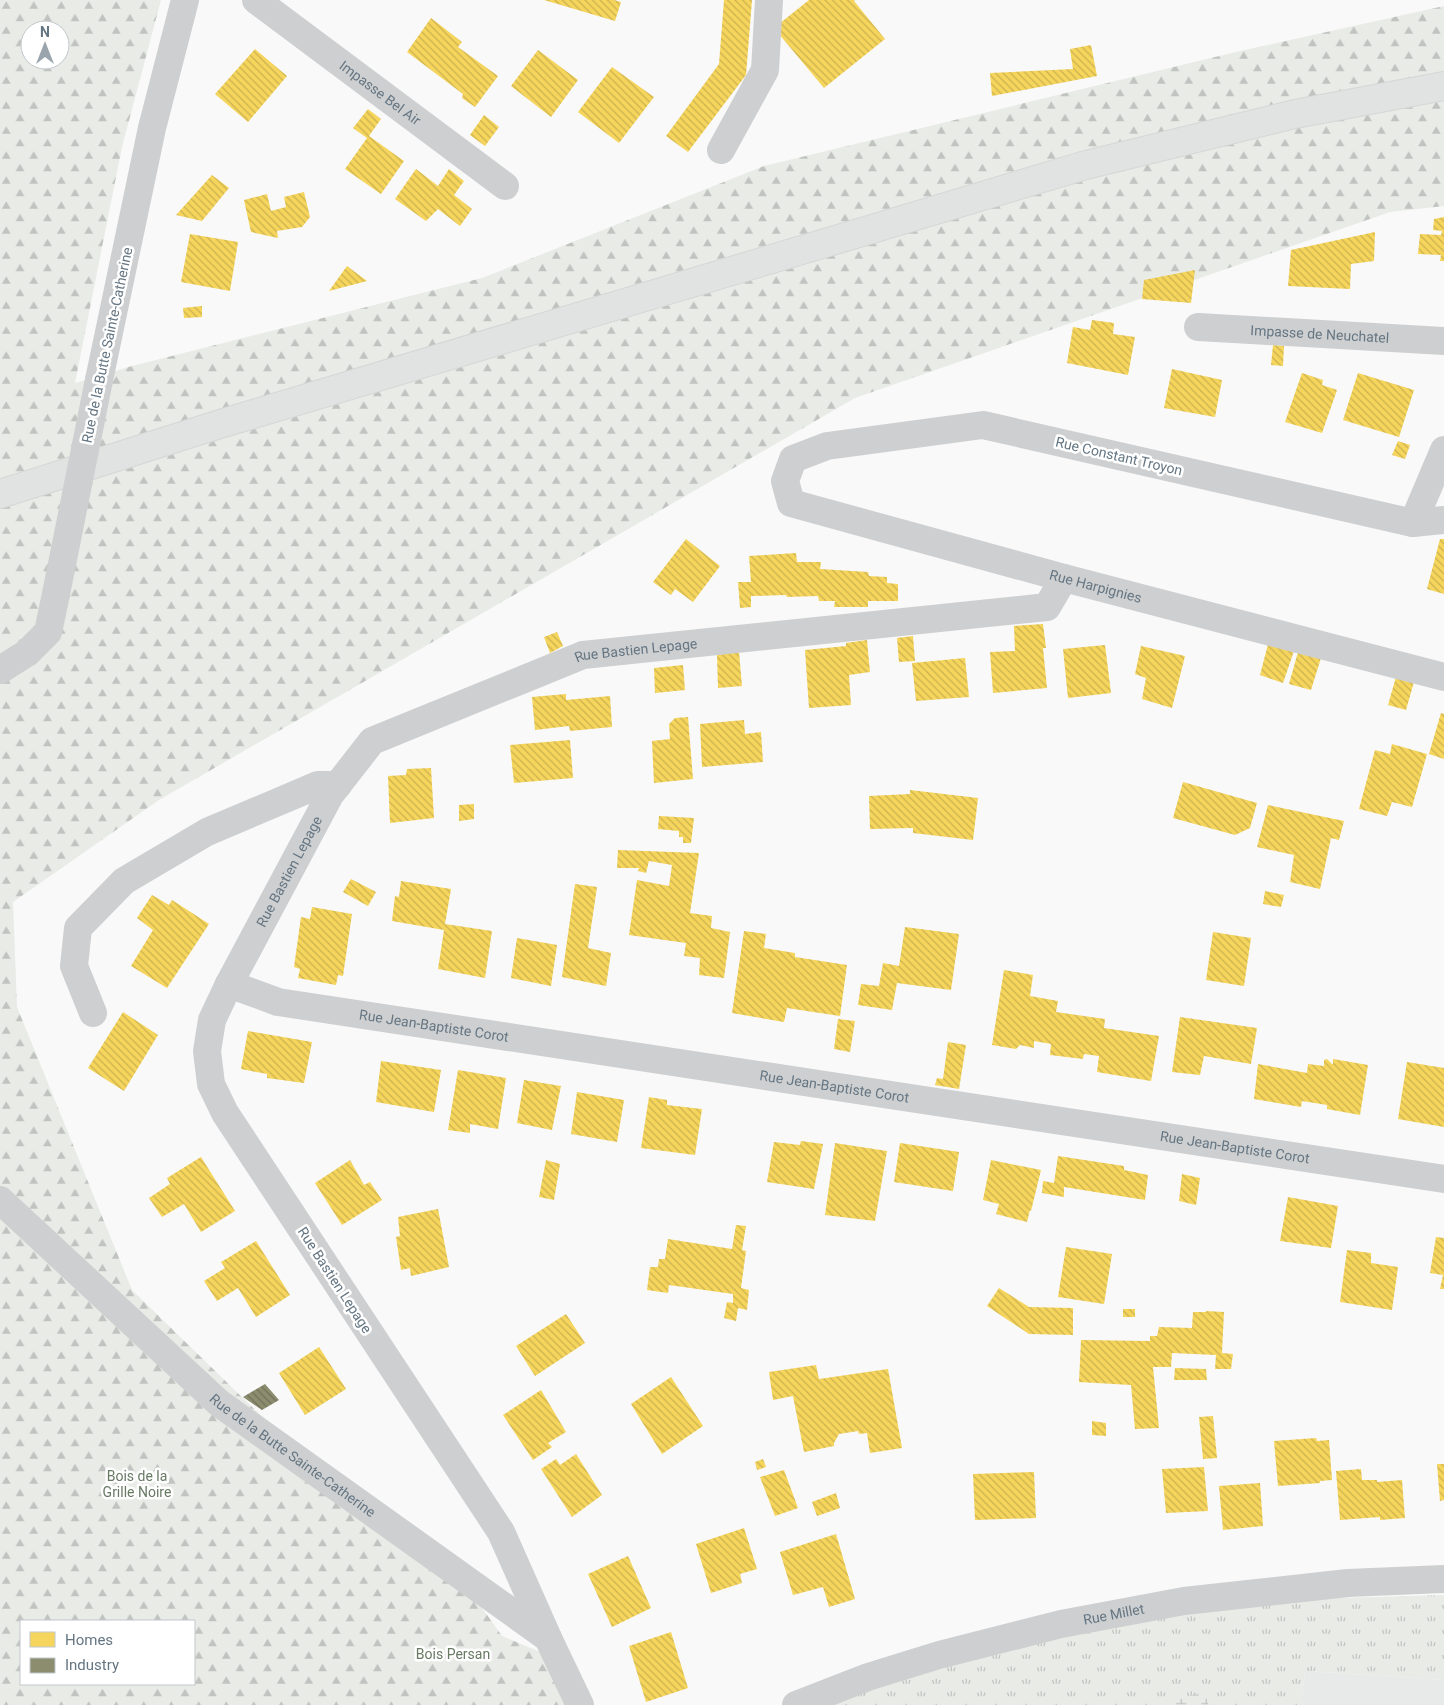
<svg xmlns="http://www.w3.org/2000/svg" width="1444" height="1705" font-family="Roboto,sans-serif">
<defs>
<pattern id="grass-tufts" width="24" height="20" patternUnits="userSpaceOnUse" patternTransform="scale(1.25)"><rect width="24" height="20" fill="#e8ebe6"/><path d="M3 7l-1-3M5 7V3M7 7l1-3M15 17l-1-3M17 17v-4M19 17l1-3" fill="none" stroke="#c0c3c0"/></pattern>
<pattern id="forest-firs" width="22" height="20" patternUnits="userSpaceOnUse" patternTransform="scale(1.25)"><rect width="22" height="20" fill="#e8ebe6"/><path d="M5 1l3.5 6h-7zM16 11l3.5 6h-7z" fill="#c0c3c0"/></pattern>
<pattern id="wetland-marsh" width="20" height="14" patternUnits="userSpaceOnUse" patternTransform="scale(1.25)"><rect width="20" height="14" fill="#e8ebe6"/><path d="M1 5h8M5 5V1M11 12h8M15 12V8" fill="none" stroke="#c0c3c0"/></pattern>
<pattern id="homes-back-hatch" width="6" height="6" patternUnits="userSpaceOnUse" patternTransform="scale(1.25)"><rect width="6" height="6" fill="#f6d55c"/><path d="M-1 5l2 2M0 0l6 6M5-1l2 2" fill="none" stroke="#cbb151"/></pattern>
<pattern id="industry-back-hatch" width="6" height="6" patternUnits="userSpaceOnUse" patternTransform="scale(1.25)"><rect width="6" height="6" fill="#8c8c6e"/><path d="M-1 5l2 2M0 0l6 6M5-1l2 2" fill="none" stroke="#70725c"/></pattern>
</defs>
<rect width="100%" height="100%" fill="#f9f9f9"/>
<path fill="#e8e9e9" d="M 1305,1671 L 1444,1680 L 1444,1705 L 1301,1705 Z"/>
<path fill="url(#grass-tufts)" d="M 1444,1595 L 1444,1680 L 1305,1671 L 1301,1705 L 824,1705 L 991,1653 L 1205,1606 L 1337,1598 Z"/>
<path fill="url(#forest-firs)" fill-rule="evenodd" d="M 0,0 L 161,0 L 122,147 L 75,383 L 132,366 L 482,278 L 764,166 L 1240,51 L 1444,6 L 1444,206 L 1390,212 L 855,398 L 159,800 L 13,902 L 17,1007 L 132,1290 L 357,1509 L 475,1598 L 502,1636 L 545,1654 L 570,1705 L 0,1705 ZM 30,30 L 60,30 L 60,60 L 30,60 ZM 21,1621 L 194,1621 L 194,1684 L 21,1684 Z"/>
<path fill="url(#wetland-marsh)" d="M 1210,1689 L 1208,1705 L 1162,1705 Z"/>
<path fill="url(#homes-back-hatch)" d="M 544,0 L 614,0 L 621,2 L 615,21 Z
M 724,0 L 752,0 L 746,75 L 688,152 L 666,136 L 719,64 Z
M 809,0 L 855,0 L 854,1 L 885,39 L 824,88 L 774,28 Z
M 431,18 L 462,42 L 458,47 L 498,76 L 475,107 L 462,98 L 463,94 L 407,52 Z
M 1091,45 L 1097,76 L 992,96 L 990,73 L 1073,69 L 1070,49 Z
M 255,49 L 287,76 L 248,122 L 215,94 Z
M 538,50 L 578,80 L 551,117 L 511,86 Z
M 612,67 L 654,97 L 619,143 L 578,112 Z
M 368,109 L 381,119 L 369,136 L 404,161 L 381,194 L 345,169 L 367,138 L 353,128 Z
M 484,115 L 499,127 L 485,146 L 470,135 Z
M 416,169 L 438,186 L 449,169 L 464,181 L 454,195 L 472,209 L 460,226 L 438,209 L 426,221 L 395,199 Z
M 212,175 L 229,188 L 202,221 L 176,215 Z
M 304,192 L 310,217 L 302,227 L 277,231 L 278,238 L 251,232 L 244,200 L 267,194 L 271,211 L 286,207 L 284,197 Z
M 1444,217 L 1444,261 L 1440,261 L 1441,255 L 1418,254 L 1420,234 L 1441,235 L 1442,231 L 1433,230 L 1434,219 Z
M 1375,232 L 1374,261 L 1351,264 L 1350,289 L 1288,286 L 1291,250 Z
M 190,234 L 238,242 L 230,291 L 181,282 Z
M 347,266 L 367,281 L 329,291 Z
M 1195,270 L 1191,303 L 1142,299 L 1144,280 Z
M 202,306 L 202,317 L 184,318 L 183,308 Z
M 1092,320 L 1114,323 L 1113,334 L 1135,337 L 1128,375 L 1067,363 L 1073,327 L 1090,330 Z
M 1273,345 L 1284,346 L 1283,366 L 1271,365 Z
M 1172,369 L 1222,380 L 1215,417 L 1164,408 Z
M 1302,373 L 1323,380 L 1322,385 L 1337,390 L 1322,433 L 1285,422 Z
M 1358,373 L 1414,390 L 1399,437 L 1343,420 Z
M 1398,441 L 1410,445 L 1405,459 L 1392,455 Z
M 686,539 L 720,566 L 693,602 L 675,589 L 671,595 L 653,582 Z
M 1440,539 L 1444,539 L 1444,594 L 1427,589 Z
M 796,553 L 797,562 L 821,562 L 820,569 L 868,572 L 869,576 L 887,577 L 887,583 L 898,584 L 898,601 L 868,601 L 868,607 L 834,607 L 835,601 L 819,601 L 818,596 L 787,597 L 786,595 L 751,596 L 751,607 L 740,608 L 738,582 L 751,582 L 749,556 Z
M 1043,624 L 1046,648 L 1043,648 L 1047,688 L 993,693 L 990,652 L 1015,651 L 1014,626 Z
M 557,632 L 563,646 L 550,653 L 544,637 Z
M 913,636 L 915,661 L 899,662 L 897,638 Z
M 867,640 L 870,672 L 849,675 L 851,705 L 809,708 L 805,650 L 846,646 L 846,643 Z
M 1268,644 L 1294,651 L 1283,683 L 1260,675 Z
M 1105,645 L 1111,693 L 1068,698 L 1063,649 Z
M 1141,646 L 1185,656 L 1172,708 L 1142,699 L 1146,678 L 1135,674 Z
M 739,652 L 742,686 L 718,688 L 717,655 Z
M 1298,652 L 1321,658 L 1311,690 L 1289,684 Z
M 965,658 L 969,697 L 916,701 L 912,663 Z
M 683,665 L 685,690 L 655,693 L 654,668 Z
M 1396,677 L 1414,682 L 1406,710 L 1388,705 Z
M 566,694 L 566,700 L 610,696 L 612,727 L 570,731 L 569,726 L 535,730 L 532,697 Z
M 1441,713 L 1444,714 L 1444,759 L 1429,754 Z
M 688,717 L 693,779 L 654,783 L 652,741 L 670,739 L 669,724 L 675,718 Z
M 744,720 L 745,734 L 761,732 L 763,762 L 702,767 L 700,724 Z
M 570,740 L 573,778 L 514,783 L 510,745 Z
M 1392,744 L 1427,754 L 1412,807 L 1392,802 L 1387,816 L 1359,809 L 1375,750 L 1390,754 Z
M 431,768 L 434,818 L 390,823 L 388,776 L 406,775 L 407,769 Z
M 1183,782 L 1257,803 L 1250,828 L 1235,835 L 1173,818 Z
M 910,790 L 978,798 L 973,840 L 913,833 L 913,828 L 870,829 L 869,796 L 910,794 Z
M 474,804 L 474,819 L 459,821 L 459,805 Z
M 1268,805 L 1344,821 L 1339,840 L 1331,838 L 1320,889 L 1290,882 L 1294,855 L 1257,847 Z
M 659,816 L 694,818 L 691,843 L 683,843 L 683,837 L 679,837 L 679,831 L 658,829 Z
M 618,850 L 699,853 L 690,913 L 712,916 L 711,928 L 730,932 L 724,978 L 699,975 L 700,958 L 684,956 L 686,943 L 629,935 L 637,880 L 669,886 L 672,865 L 649,861 L 646,873 L 638,871 L 639,868 L 617,868 Z
M 351,879 L 376,892 L 368,906 L 343,892 Z
M 401,881 L 451,889 L 445,924 L 492,931 L 485,978 L 438,969 L 444,930 L 392,921 L 395,896 L 399,897 Z
M 575,884 L 597,887 L 588,948 L 611,953 L 606,986 L 562,977 Z
M 1265,891 L 1284,895 L 1281,907 L 1263,904 Z
M 152,895 L 169,905 L 172,900 L 209,924 L 167,988 L 131,966 L 153,930 L 137,918 Z
M 312,907 L 352,914 L 343,976 L 338,975 L 336,985 L 298,978 L 300,969 L 294,967 L 301,917 L 310,919 Z
M 905,927 L 959,934 L 951,990 L 897,983 L 892,1010 L 858,1005 L 861,984 L 879,986 L 883,963 L 899,966 Z
M 744,931 L 766,934 L 764,948 L 795,953 L 795,957 L 847,965 L 840,1016 L 787,1008 L 784,1022 L 732,1013 Z
M 1213,932 L 1251,938 L 1244,986 L 1206,980 Z
M 517,938 L 557,945 L 551,986 L 511,978 Z
M 1004,970 L 1033,975 L 1030,996 L 1058,1001 L 1056,1012 L 1105,1019 L 1104,1028 L 1159,1036 L 1151,1081 L 1097,1072 L 1099,1056 L 1084,1054 L 1083,1059 L 1050,1055 L 1051,1044 L 1034,1041 L 1034,1048 L 1020,1045 L 1016,1049 L 992,1045 Z
M 123,1012 L 158,1035 L 124,1091 L 88,1068 Z
M 1180,1017 L 1257,1028 L 1251,1064 L 1204,1056 L 1200,1075 L 1172,1072 Z
M 838,1019 L 855,1021 L 850,1052 L 834,1049 Z
M 248,1031 L 312,1042 L 304,1083 L 267,1078 L 267,1074 L 241,1069 Z
M 948,1042 L 966,1045 L 959,1089 L 935,1085 L 937,1078 L 943,1079 Z
M 1327,1059 L 1332,1064 L 1333,1064 L 1333,1059 L 1368,1065 L 1360,1115 L 1327,1109 L 1327,1105 L 1302,1101 L 1301,1107 L 1254,1099 L 1258,1064 L 1307,1073 L 1308,1064 L 1324,1066 L 1324,1060 Z
M 381,1061 L 441,1070 L 434,1112 L 376,1102 Z
M 1407,1062 L 1444,1068 L 1444,1127 L 1398,1119 Z
M 458,1070 L 506,1078 L 498,1129 L 470,1124 L 470,1133 L 448,1130 Z
M 524,1080 L 561,1086 L 552,1130 L 517,1123 Z
M 577,1092 L 624,1100 L 617,1142 L 571,1134 Z
M 649,1097 L 667,1100 L 667,1105 L 702,1109 L 695,1155 L 641,1148 Z
M 801,1141 L 823,1144 L 814,1189 L 767,1182 L 774,1142 L 800,1145 Z
M 835,1143 L 887,1151 L 875,1221 L 825,1215 Z
M 900,1143 L 959,1152 L 953,1191 L 894,1182 Z
M 1058,1156 L 1124,1166 L 1124,1170 L 1148,1175 L 1145,1200 L 1064,1187 L 1064,1197 L 1042,1193 L 1043,1181 L 1054,1183 Z
M 201,1157 L 235,1211 L 201,1232 L 184,1204 L 162,1217 L 149,1198 L 170,1184 L 167,1178 Z
M 350,1160 L 364,1185 L 370,1182 L 382,1200 L 342,1225 L 315,1183 Z
M 546,1160 L 560,1164 L 554,1200 L 539,1197 Z
M 991,1160 L 1041,1170 L 1031,1211 L 1030,1210 L 1027,1222 L 996,1214 L 999,1204 L 983,1200 Z
M 1182,1174 L 1200,1178 L 1196,1205 L 1179,1201 Z
M 1288,1197 L 1338,1206 L 1331,1248 L 1280,1241 Z
M 438,1209 L 449,1267 L 411,1276 L 410,1268 L 401,1270 L 396,1237 L 400,1236 L 398,1217 Z
M 736,1225 L 746,1226 L 742,1250 L 746,1251 L 741,1288 L 749,1290 L 747,1310 L 738,1308 L 736,1321 L 724,1318 L 727,1302 L 733,1303 L 733,1294 L 669,1285 L 668,1293 L 647,1290 L 650,1267 L 658,1267 L 659,1259 L 665,1259 L 668,1239 L 732,1249 Z
M 1436,1237 L 1444,1238 L 1444,1289 L 1440,1289 L 1443,1275 L 1430,1273 Z
M 256,1241 L 290,1295 L 256,1317 L 238,1288 L 217,1301 L 204,1281 L 225,1268 L 221,1262 Z
M 1066,1247 L 1112,1254 L 1104,1304 L 1058,1297 Z
M 1347,1250 L 1371,1253 L 1371,1263 L 1398,1267 L 1392,1310 L 1340,1302 Z
M 999,1288 L 1029,1307 L 1073,1308 L 1073,1335 L 1029,1334 L 987,1306 Z
M 1123,1309 L 1135,1309 L 1135,1317 L 1123,1317 Z
M 1206,1311 L 1224,1312 L 1222,1353 L 1233,1354 L 1231,1369 L 1215,1369 L 1216,1355 L 1172,1353 L 1171,1367 L 1153,1367 L 1159,1428 L 1135,1429 L 1131,1385 L 1079,1382 L 1081,1340 L 1150,1341 L 1150,1336 L 1157,1336 L 1159,1327 L 1192,1328 L 1193,1312 L 1206,1312 Z
M 566,1314 L 585,1343 L 535,1376 L 516,1346 Z
M 319,1347 L 346,1389 L 305,1415 L 279,1373 Z
M 816,1365 L 819,1379 L 888,1369 L 902,1448 L 870,1453 L 867,1433 L 859,1434 L 858,1431 L 839,1434 L 834,1443 L 834,1446 L 804,1452 L 793,1396 L 773,1400 L 769,1372 Z
M 1175,1368 L 1206,1369 L 1207,1380 L 1174,1380 Z
M 671,1377 L 703,1426 L 662,1454 L 631,1404 Z
M 541,1390 L 566,1432 L 548,1443 L 552,1447 L 533,1460 L 503,1415 Z
M 1213,1416 L 1217,1458 L 1203,1459 L 1199,1417 Z
M 1092,1421 L 1106,1423 L 1106,1436 L 1092,1435 Z
M 1316,1438 L 1317,1441 L 1329,1440 L 1332,1480 L 1320,1481 L 1320,1483 L 1278,1486 L 1274,1441 Z
M 576,1454 L 602,1495 L 572,1517 L 541,1469 L 556,1459 L 560,1465 Z
M 763,1459 L 766,1467 L 757,1470 L 755,1462 Z
M 1437,1464 L 1444,1464 L 1444,1500 L 1440,1501 Z
M 1204,1467 L 1208,1511 L 1166,1513 L 1162,1469 Z
M 1361,1469 L 1362,1480 L 1377,1480 L 1377,1482 L 1402,1480 L 1405,1518 L 1380,1520 L 1380,1517 L 1340,1520 L 1336,1471 Z
M 784,1470 L 798,1508 L 775,1516 L 760,1477 Z
M 1034,1472 L 1036,1518 L 975,1520 L 973,1474 Z
M 1260,1483 L 1263,1526 L 1223,1530 L 1219,1486 Z
M 836,1493 L 840,1508 L 817,1516 L 812,1502 Z
M 744,1528 L 757,1569 L 740,1574 L 742,1583 L 711,1593 L 696,1544 Z
M 836,1534 L 855,1599 L 829,1607 L 823,1587 L 793,1595 L 780,1552 Z
M 628,1556 L 651,1608 L 612,1627 L 588,1574 Z
M 671,1632 L 688,1688 L 646,1702 L 629,1646 Z"/>
<path fill="url(#industry-back-hatch)" d="M 265,1384 L 279,1400 L 262,1410 L 243,1397 Z"/>
<g fill="none" stroke-linecap="round" stroke-linejoin="round">
<defs>
<path id="major" d="M 0,494 L 220,424 L 1086,165 L 1295,114 L 1444,86"/>
</defs>
<use href="#major" stroke="#d5d6d7" stroke-width="30"/>
<g stroke="#cecfd0" stroke-width="28">
<path id="s1" d="M 256,0 L 505,186"/>
<path d="M 721,150 L 765,70 L 769,0"/>
<path id="s2" d="M 1198,327 L 1444,341"/>
<path d="M 99,380 L 152,128 L 185,0"/>
<path id="s3" d="M 1444,520 L 1413,523 L 983,425 L 827,446 L 793,459 L 785,481 L 791,503 L 1064,578 L 1444,677"/>
<path d="M 1413,523 L 1444,450"/>
<path d="M 0,670 L 27,653 L 48,632 L 56,594"/>
<path id="s4" d="M 229,984 L 278,1002 L 291,1004 L 1444,1179"/>
<path d="M 93,1013 L 74,966 L 78,928 L 124,881 L 207,832 L 318,785 L 338,785"/>
<path id="s5" d="M 0,1200 L 219,1403 L 548,1638 L 580,1705"/>
<path id="s6" d="M 548,1638 L 501,1532 L 225,1113 L 211,1084 L 207,1051 L 212,1020 L 229,984 L 330,795 L 372,741 L 583,655 L 1047,607 L 1064,578"/>
<path id="s7" d="M 796,1705 L 868,1677 L 939,1655 L 1061,1624 L 1184,1601 L 1348,1583 L 1444,1579"/>
</g>
<use href="#major" stroke="#e1e2e2" stroke-width="28"/>
<path stroke="#cecfd0" stroke-width="28" d="M 56,594 L 99,380"/>
</g>
<g text-anchor="middle" dominant-baseline="central" stroke-width="5" stroke-linejoin="round" paint-order="stroke">
<g font-size="14" fill="#657683" stroke="#fff">
<text stroke="none"><textPath href="#s1" startOffset="155">Impasse Bel Air</textPath></text>
<text stroke="none"><textPath href="#s2" startOffset="122">Impasse de Neuchatel</textPath></text>
<text transform="translate(107 345) rotate(-78)">Rue de la Butte Sainte-Catherine</text>
<text transform="translate(1119 456) rotate(13)">Rue Constant Troyon</text>
<text stroke="none"><textPath href="#s3" startOffset="1028">Rue Harpignies</textPath></text>
<text stroke="none"><textPath href="#s6" startOffset="1318">Rue Bastien Lepage</textPath></text>
<text stroke="none"><textPath href="#s6" startOffset="882">Rue Bastien Lepage</textPath></text>
<text stroke="none"><textPath href="#s4" startOffset="210">Rue Jean-Baptiste Corot</textPath></text>
<text stroke="none"><textPath href="#s4" startOffset="615">Rue Jean-Baptiste Corot</textPath></text>
<text stroke="none"><textPath href="#s4" startOffset="1020">Rue Jean-Baptiste Corot</textPath></text>
<text transform="translate(335 1280) rotate(57)">Rue Bastien Lepage</text>
<text stroke="none"><textPath href="#s5" startOffset="389">Rue de la Butte Sainte-Catherine</textPath></text>
<text stroke="none"><textPath href="#s7" startOffset="331">Rue Millet</textPath></text>
</g>
<g font-size="14" fill="#687a64" stroke="#fff">
<text x="137" y="1476">Bois de la<tspan x="137" dy="16">Grille Noire</tspan></text>
<text x="453" y="1654">Bois Persan</text>
</g>
</g>
<rect x="20" y="1620" width="175" height="65" fill="#ffffff" stroke="#c1c8cd"/>
<rect x="30" y="1632" width="25" height="15" fill="#f6d55c" stroke="#c1c8cd"/>
<text x="65" y="1645" font-size="15" fill="#657683">Homes</text>
<rect x="30" y="1658" width="25" height="15" fill="#8c8c6e" stroke="#c1c8cd"/>
<text x="65" y="1670" font-size="15" fill="#657683">Industry</text>
<g transform="translate(45 45)"><circle r="24" fill="#ffffff" stroke="#c1c8cd"/>
<path d="M0-4L9 19L0 12L-9 19Z" fill="#99a4ac"/>
<text y="-8" font-size="14" font-weight="bold" text-anchor="middle" fill="#657683">N</text>
</g>
</svg>
